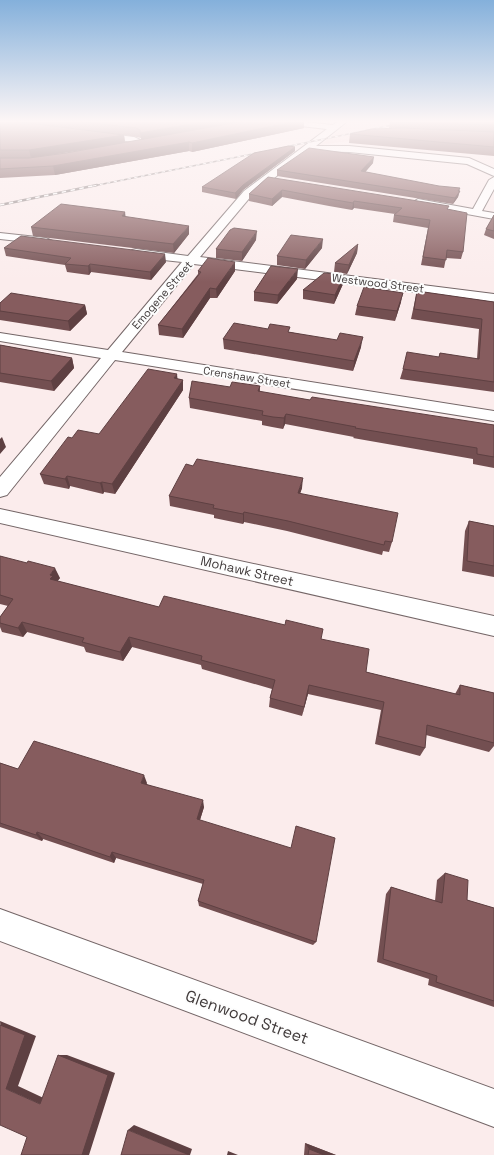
<svg xmlns="http://www.w3.org/2000/svg" width="494" height="1155" font-family="'Space Grotesk',sans-serif">
<rect width="100%" height="100%" fill="#fbecec"/>
<path fill="#f6dede" d="M 352,120 L 494,120 L 320,145 Z"/>
<g fill="none" stroke-linecap="round" stroke-linejoin="round">
<defs>
<path id="minor" d="M 261,120 L 287,120 L 333,125 L 340,120 L 349,120 L 316,146 L 349,146 L 469,158 L 494,169 L 494,176 L 467,164 L 349,152 L 309,151 L 252,195 L 200,257 L 494,294 L 494,302 L 194,264 L 122,352 L 494,411 L 494,421 L 115,360 L 7,495 L 0,497 L 0,477 L 101,358 L 0,341 L 0,333 L 108,350 L 182,262 L 136,257 L 132,256 L 130,253 L 132,250 L 136,249 L 188,256 L 244,191 L 327,129 L 265,122 Z
M 93,132 L 134,137 L 151,145 L 147,148 L 132,142 L 96,136 L 93,136 Z
M 494,177 L 494,189 L 482,211 L 494,213 L 494,219 L 418,205 L 413,202 L 418,199 L 473,209 L 489,180 Z
M 0,233 L 46,238 L 52,241 L 46,244 L 0,239 Z
M 0,509 L 494,616 L 494,636 L 0,523 Z
M 0,909 L 494,1089 L 494,1127 L 0,941 Z"/>
</defs>
<use href="#minor" stroke="#746667" stroke-width="2"/>
<use href="#minor" fill="#fff" fill-rule="evenodd"/>
<defs>
<path id="rail-far1" d="M 280,148 L 417,120
M 93,186 L 262,152"/>
<path id="rail" d="M 0,205 L 97,185"/>
</defs>
<use href="#rail-far1" stroke="#918787" stroke-width="1.5"/>
<use href="#rail" stroke="#918787" stroke-width="2.5"/>
<use href="#rail-far1" stroke="#fdfdfd" stroke-width="1" stroke-dasharray="3.5" stroke-linecap="butt"/>
<use href="#rail" stroke="#fdfdfd" stroke-width="1.5" stroke-dasharray="4.5" stroke-linecap="butt"/>
</g>
<path fill="#734f51" fill-rule="evenodd" d="M 0,120 L 317,120 L 315,122 L 304,120 L 304,128 L 192,152 L 189,151 L 55,175 L 0,178 ZM 124,135 L 137,137 L 141,138 L 141,140 L 125,143 ZM 101,147 L 66,153 L 45,156 Z
M 494,120 L 494,156 L 349,143 L 350,134 L 389,128 L 390,122 Z
M 295,147 L 295,151 L 243,190 L 236,199 L 202,192 L 202,187 Z
M 373,163 L 365,172 L 460,191 L 458,197 L 453,204 L 277,176 L 277,170 Z
M 268,177 L 448,209 L 463,252 L 461,259 L 446,258 L 444,268 L 421,265 L 428,228 L 393,222 L 394,215 L 395,214 L 354,208 L 352,210 L 329,206 L 282,197 L 272,206 L 249,201 L 249,194 Z
M 494,215 L 494,239 L 484,235 L 486,229 Z
M 126,217 L 189,234 L 174,253 L 33,236 L 31,227 Z
M 256,240 L 242,261 L 216,258 L 216,249 Z
M 358,244 L 357,253 L 347,274 L 334,272 L 335,263 Z
M 4,248 L 166,262 L 151,280 L 91,272 L 89,275 L 67,272 L 65,265 L 6,256 Z
M 322,248 L 305,269 L 277,265 L 277,256 Z
M 198,271 L 235,271 L 217,298 L 210,298 L 183,338 L 159,335 L 158,325 L 198,274 Z
M 297,279 L 277,304 L 254,301 L 254,292 Z
M 343,284 L 334,304 L 303,299 L 303,290 Z
M 417,291 L 494,302 L 494,392 L 400,379 L 403,369 L 439,357 L 440,353 L 477,359 L 479,329 L 411,319 Z
M 401,302 L 395,321 L 355,315 L 357,306 Z
M 0,303 L 85,305 L 87,314 L 70,331 L 0,320 Z
M 290,332 L 361,347 L 353,371 L 224,349 L 223,339 Z
M 0,345 L 72,358 L 74,368 L 54,391 L 0,382 Z
M 177,379 L 183,380 L 183,390 L 115,494 L 104,492 L 103,494 L 70,486 L 69,489 L 44,484 L 40,474 L 72,438 L 99,434 Z
M 260,386 L 260,392 L 310,400 L 494,425 L 494,468 L 473,464 L 473,459 L 353,438 L 354,437 L 285,424 L 283,429 L 272,427 L 262,425 L 262,421 L 190,408 L 189,398 L 230,387 Z
M 302,488 L 300,493 L 392,542 L 389,552 L 383,551 L 382,555 L 287,531 L 244,522 L 243,524 L 214,518 L 214,515 L 170,506 L 169,496 Z
M 469,521 L 494,526 L 494,577 L 462,571 L 465,531 Z
M 0,556 L 60,578 L 57,581 L 159,607 L 321,639 L 366,672 L 455,694 L 460,685 L 494,693 L 494,746 L 489,752 L 426,735 L 425,748 L 420,756 L 375,744 L 381,710 L 308,694 L 302,716 L 269,707 L 270,698 L 272,689 L 202,669 L 201,665 L 132,647 L 123,661 L 86,652 L 84,647 L 27,632 L 23,637 L 2,632 L 0,627 L 0,617 L 8,606 L 0,604 Z
M 0,763 L 18,769 L 147,783 L 146,784 L 204,807 L 200,820 L 316,942 L 313,945 L 199,906 L 198,901 L 203,884 L 116,858 L 114,863 L 43,839 L 42,841 L 0,827 Z
M 445,873 L 467,900 L 494,908 L 494,1007 L 428,985 L 429,979 L 377,962 L 386,894 L 391,887 L 435,901 L 437,880 Z
M 305,1143 L 336,1155 L 304,1155 Z"/>
<path fill="#5e4042" d="M 214,120 L 259,120 L 142,141 L 140,133 Z
M 302,120 L 304,120 L 304,128 L 192,152 L 192,143 Z
M 124,135 L 125,143 L 31,158 L 29,150 Z
M 189,142 L 189,151 L 55,175 L 53,166 Z
M 295,147 L 295,151 L 243,190 L 236,199 L 235,193 L 243,185 Z
M 374,157 L 373,163 L 361,177 L 361,171 Z
M 460,188 L 458,197 L 453,204 L 455,198 Z
M 282,190 L 282,197 L 272,206 L 272,199 Z
M 354,201 L 354,208 L 352,210 L 353,203 Z
M 125,212 L 126,220 L 122,216 Z
M 189,226 L 189,234 L 174,253 L 173,244 Z
M 257,231 L 256,240 L 242,261 L 242,252 Z
M 323,239 L 322,248 L 305,269 L 306,260 Z
M 358,244 L 357,253 L 347,274 L 349,265 Z
M 165,254 L 166,262 L 151,280 L 150,272 Z
M 235,262 L 235,271 L 217,298 L 216,289 Z
M 90,264 L 91,272 L 89,275 L 88,266 Z
M 298,269 L 297,279 L 277,304 L 278,295 Z
M 344,275 L 343,284 L 334,304 L 335,295 Z
M 210,288 L 210,298 L 183,338 L 182,329 Z
M 403,293 L 401,302 L 395,321 L 397,311 Z
M 85,305 L 87,314 L 70,331 L 68,321 Z
M 363,337 L 361,347 L 353,371 L 354,361 Z
M 72,358 L 74,368 L 54,391 L 51,381 Z
M 177,374 L 178,384 L 174,378 Z
M 183,380 L 183,390 L 115,494 L 112,484 Z
M 286,414 L 285,424 L 283,429 L 284,418 Z
M 2,437 L 6,447 L 0,454 L 0,439 Z
M 67,476 L 70,486 L 69,489 L 65,479 Z
M 303,478 L 302,488 L 297,503 L 298,493 Z
M 102,482 L 104,492 L 103,494 L 100,483 Z
M 244,512 L 244,522 L 243,524 L 243,514 Z
M 55,568 L 60,578 L 56,583 L 50,579 L 50,575 Z
M 22,622 L 27,632 L 23,637 L 18,628 Z
M 129,637 L 132,647 L 123,661 L 120,652 Z
M 309,685 L 308,694 L 302,716 L 304,707 Z
M 144,775 L 147,783 L 144,790 L 141,783 Z
M 203,800 L 204,807 L 198,826 L 197,819 Z
M 37,832 L 43,839 L 42,841 L 36,835 Z
M 112,852 L 116,858 L 114,863 L 110,857 Z
M 0,1021 L 36,1036 L 18,1086 L 50,1101 L 40,1104 L 6,1089 Z
M 58,1055 L 67,1055 L 115,1073 L 89,1155 L 82,1155 Z
M 134,1125 L 192,1149 L 190,1155 L 188,1155 L 128,1130 Z
M 305,1143 L 336,1155 L 324,1155 L 309,1149 Z
M 228,1151 L 238,1155 L 227,1155 Z"/>
<path fill="#865c5e" stroke="#5e4042" d="M 0,120 L 5,120 L 124,135 L 29,150 L 0,150 Z
M 66,120 L 214,120 L 140,133 L 140,130 L 136,128 Z
M 250,120 L 302,120 L 192,143 L 189,142 L 53,166 L 0,169 L 0,158 L 29,158 L 66,153 Z
M 397,120 L 494,120 L 494,125 L 390,122 Z
M 403,128 L 494,132 L 494,147 L 350,134 L 372,129 Z
M 289,146 L 295,147 L 243,185 L 235,193 L 202,187 L 254,153 Z
M 309,148 L 374,157 L 361,171 L 439,186 L 460,188 L 458,191 L 460,191 L 455,198 L 277,170 Z
M 268,177 L 449,206 L 447,209 L 467,213 L 463,252 L 447,250 L 446,260 L 423,257 L 430,220 L 394,215 L 402,208 L 354,201 L 353,203 L 330,199 L 282,190 L 272,199 L 249,194 Z
M 61,204 L 125,212 L 122,216 L 189,226 L 173,244 L 31,227 Z
M 494,215 L 494,231 L 486,229 Z
M 234,228 L 257,231 L 242,252 L 216,249 L 230,230 Z
M 291,235 L 323,239 L 306,260 L 277,256 Z
M 21,236 L 165,254 L 150,272 L 90,264 L 88,266 L 65,264 L 71,258 L 4,248 Z
M 358,244 L 349,265 L 335,263 Z
M 208,258 L 235,262 L 216,289 L 210,288 L 182,329 L 158,325 L 201,272 L 198,271 Z
M 271,266 L 298,269 L 278,295 L 254,292 Z
M 324,273 L 344,275 L 335,295 L 303,290 Z
M 364,287 L 403,293 L 397,311 L 357,306 Z
M 417,291 L 494,302 L 494,382 L 403,369 L 407,352 L 439,357 L 440,353 L 479,359 L 482,319 L 414,309 Z
M 11,293 L 85,305 L 68,321 L 0,311 L 0,303 Z
M 234,323 L 268,329 L 270,324 L 290,327 L 288,332 L 337,340 L 340,333 L 363,337 L 354,361 L 223,339 Z
M 0,345 L 72,358 L 51,381 L 0,373 Z
M 148,369 L 177,374 L 174,378 L 183,380 L 112,484 L 102,482 L 100,483 L 67,476 L 65,479 L 40,474 L 68,437 L 72,438 L 78,430 L 99,434 Z
M 192,381 L 230,387 L 232,382 L 260,386 L 258,391 L 310,400 L 312,397 L 494,425 L 494,457 L 477,454 L 477,448 L 355,428 L 356,427 L 286,414 L 284,418 L 273,417 L 262,415 L 263,411 L 189,398 Z
M 197,459 L 303,478 L 298,493 L 398,513 L 392,542 L 385,541 L 384,545 L 288,521 L 244,512 L 243,514 L 213,508 L 214,505 L 169,496 L 186,464 L 193,466 Z
M 469,521 L 494,526 L 494,566 L 467,561 Z
M 0,556 L 27,563 L 28,561 L 55,568 L 50,575 L 53,576 L 50,579 L 159,607 L 164,596 L 285,625 L 286,620 L 323,629 L 321,639 L 369,649 L 366,672 L 460,695 L 460,685 L 494,693 L 494,743 L 427,725 L 425,748 L 378,736 L 384,702 L 309,685 L 304,707 L 270,698 L 275,680 L 201,660 L 202,656 L 129,637 L 120,652 L 82,642 L 84,638 L 22,622 L 18,628 L 0,623 L 0,617 L 13,599 L 0,595 Z
M 34,741 L 144,775 L 141,783 L 203,800 L 197,819 L 291,848 L 296,826 L 335,838 L 316,942 L 198,901 L 204,880 L 112,852 L 110,857 L 37,832 L 36,835 L 0,823 L 0,763 L 18,769 Z
M 445,873 L 468,880 L 467,900 L 494,908 L 494,1001 L 436,982 L 437,976 L 383,959 L 391,887 L 442,903 Z
M 0,1025 L 25,1035 L 6,1089 L 40,1104 L 58,1055 L 108,1075 L 82,1155 L 21,1155 L 27,1137 L 0,1125 Z
M 128,1130 L 189,1155 L 121,1155 Z
M 309,1149 L 324,1155 L 308,1155 Z"/>
<linearGradient id="sky" x2="0" y2="1"><stop stop-color="#84b0db"/><stop offset="0.43" stop-color="#fdf6f6"/><stop offset="1" stop-color="#fdf6f6" stop-opacity="0"/></linearGradient>
<rect width="494" height="282" fill="url(#sky)"/>
<g text-anchor="middle" dominant-baseline="central" stroke-width="4" stroke-linejoin="round" paint-order="stroke">
<g font-size="11" fill="#413b3b" stroke="#fdfdfd">
<text transform="translate(378 283) rotate(7)">Westwood Street</text>
<text transform="translate(162 295) rotate(-49)">Emogene Street</text>
<text transform="translate(247 377) rotate(9)">Crenshaw Street</text>
</g>
<g font-size="13" fill="#413b3b" stroke="#fdfdfd">
<text transform="translate(247 571) rotate(13)">Mohawk Street</text>
</g>
<g font-size="16" fill="#413b3b" stroke="#fdfdfd">
<text transform="translate(247 1017) rotate(20)">Glenwood Street</text>
</g>
</g>
</svg>
